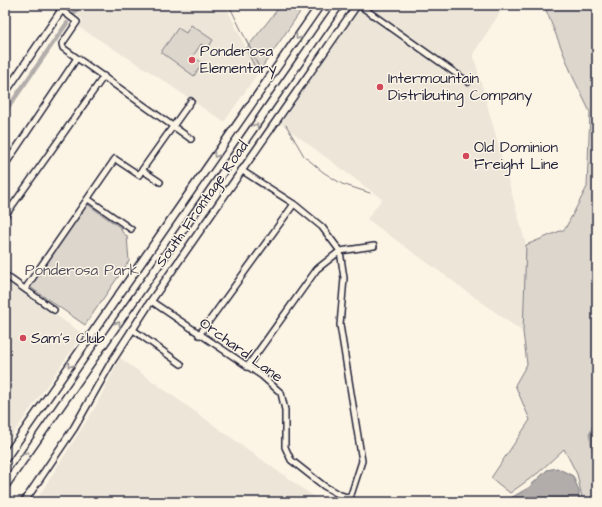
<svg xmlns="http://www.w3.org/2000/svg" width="602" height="507" font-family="'Architects Daughter',sans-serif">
<rect width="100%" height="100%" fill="#fcf5e5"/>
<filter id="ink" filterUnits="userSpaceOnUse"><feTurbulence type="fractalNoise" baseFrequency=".025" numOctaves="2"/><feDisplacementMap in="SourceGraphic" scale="8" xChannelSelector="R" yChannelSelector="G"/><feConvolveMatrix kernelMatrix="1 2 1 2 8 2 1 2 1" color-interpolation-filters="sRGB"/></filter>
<g filter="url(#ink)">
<path fill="#ece5d8" d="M 71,5 L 225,5 L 258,73 L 224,122 L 149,71 L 79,27 L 83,20 L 69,8 Z
M 362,5 L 505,5 L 473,54 L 526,245 L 523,332 L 367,219 L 382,199 L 280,123 Z
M 5,280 L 83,334 L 5,445 Z
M 120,358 L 321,502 L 35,502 L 96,406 Z"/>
<path fill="#dcd6cc" stroke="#7f7c84" d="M 281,5 L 305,5 L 258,73 L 246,49 Z
M 544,5 L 597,5 L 597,417 L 589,435 L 597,464 L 597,502 L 583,502 L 577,474 L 564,449 L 538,473 L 510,493 L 491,478 L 530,420 L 515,385 L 527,364 L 523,332 L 526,245 L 565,229 L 587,187 L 590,112 L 573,77 Z
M 191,25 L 213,40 L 208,48 L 201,44 L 193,56 L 202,63 L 194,76 L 161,52 L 178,28 L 186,33 Z
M 87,204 L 121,228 L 122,232 L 127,236 L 129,261 L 85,325 L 30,287 Z"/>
<path fill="#b2adab" stroke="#78757e" d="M 557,468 L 573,476 L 579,491 L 579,502 L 504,502 L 528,488 L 547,470 Z"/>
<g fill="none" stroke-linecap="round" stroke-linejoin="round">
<path stroke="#78757e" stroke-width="1" d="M 229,5 L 251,50
M 253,54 L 260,70
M 286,125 L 304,156 L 323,172 L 342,184 L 370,193"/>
<path stroke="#b2adab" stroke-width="4.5" d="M 74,13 L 80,5
M 5,112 L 67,23"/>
<path stroke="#b2adab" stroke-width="7" d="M 597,425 C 590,436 594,445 597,456"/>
<defs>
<path id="minor" d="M 55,5 L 77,22 L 62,44 L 63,48 L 191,139
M 359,5 L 468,82
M 5,165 L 77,58
M 142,170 L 191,101
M 88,199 L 131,229
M 5,216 L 104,76
M 5,275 L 54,310
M 25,289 L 115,159 L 139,175 L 142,170 L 160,182
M 151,301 L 262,376 L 281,393 L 285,410 L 285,447 L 291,460 L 324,486 L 338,494 L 350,498 L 362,461 L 340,325 L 344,278 L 340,251 L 322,227 L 294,204 L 241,170
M 132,329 L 181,364
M 199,335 L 294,204
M 247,367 L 317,269 L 340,251 L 374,246"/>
<path id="major" d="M 5,93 L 65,5
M 24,502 L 74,428 L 112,361 L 151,301 L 357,5"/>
<path id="highway" d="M 5,459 L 320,5
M 5,486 L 339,5"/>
</defs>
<use href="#minor" stroke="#22223b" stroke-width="8"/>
<use href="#major" stroke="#22223b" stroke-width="9"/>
<use href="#highway" stroke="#22223b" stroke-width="10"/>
<use href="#minor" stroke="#fcf5e5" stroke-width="5"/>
<use href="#major" stroke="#fcf5e5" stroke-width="6"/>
<use href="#highway" stroke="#fcf5e5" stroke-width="7"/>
</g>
<defs><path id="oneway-chevron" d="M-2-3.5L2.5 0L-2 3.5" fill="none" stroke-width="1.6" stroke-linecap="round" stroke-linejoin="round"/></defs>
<g stroke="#9a9698">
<use href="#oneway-chevron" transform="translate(298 37) rotate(125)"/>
<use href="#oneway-chevron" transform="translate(256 126) rotate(-55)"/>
<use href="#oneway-chevron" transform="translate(216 155) rotate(125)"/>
<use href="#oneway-chevron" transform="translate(118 324) rotate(-55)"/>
<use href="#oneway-chevron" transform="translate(70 365) rotate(125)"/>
<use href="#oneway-chevron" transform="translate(27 454) rotate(-55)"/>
</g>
</g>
<g fill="#d1495b" stroke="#fcf5e5" stroke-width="1.5">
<circle cx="192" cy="60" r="4"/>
<circle cx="380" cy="87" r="4"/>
<circle cx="466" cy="156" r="4"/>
<circle cx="23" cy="338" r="4"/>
</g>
<g text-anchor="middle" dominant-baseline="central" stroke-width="3" stroke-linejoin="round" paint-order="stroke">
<g font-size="15" fill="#22223b" stroke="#fcf5e5" text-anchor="start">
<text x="200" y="51">Ponderosa<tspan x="200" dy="17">Elementary</tspan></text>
<text x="388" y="78">Intermountain<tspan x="388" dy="17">Distributing Company</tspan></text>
<text x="474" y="147">Old Dominion<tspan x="474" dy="17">Freight Line</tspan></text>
<text x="31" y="338">Sam's Club</text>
</g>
<g font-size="15" fill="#22223b" stroke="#fcf5e5">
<text transform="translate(202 204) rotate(-55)">South Frontage Road</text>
<text transform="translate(241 350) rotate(36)">Orchard Lane</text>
</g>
<g font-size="15" fill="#504f5f" stroke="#fcf5e5">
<text x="82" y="270">Ponderosa Park</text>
</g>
</g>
<rect width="602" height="507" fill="none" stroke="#fcf5e5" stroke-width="20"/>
<rect x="10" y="10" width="582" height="487" fill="none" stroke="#22223b" stroke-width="1.5" filter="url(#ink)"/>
</svg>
